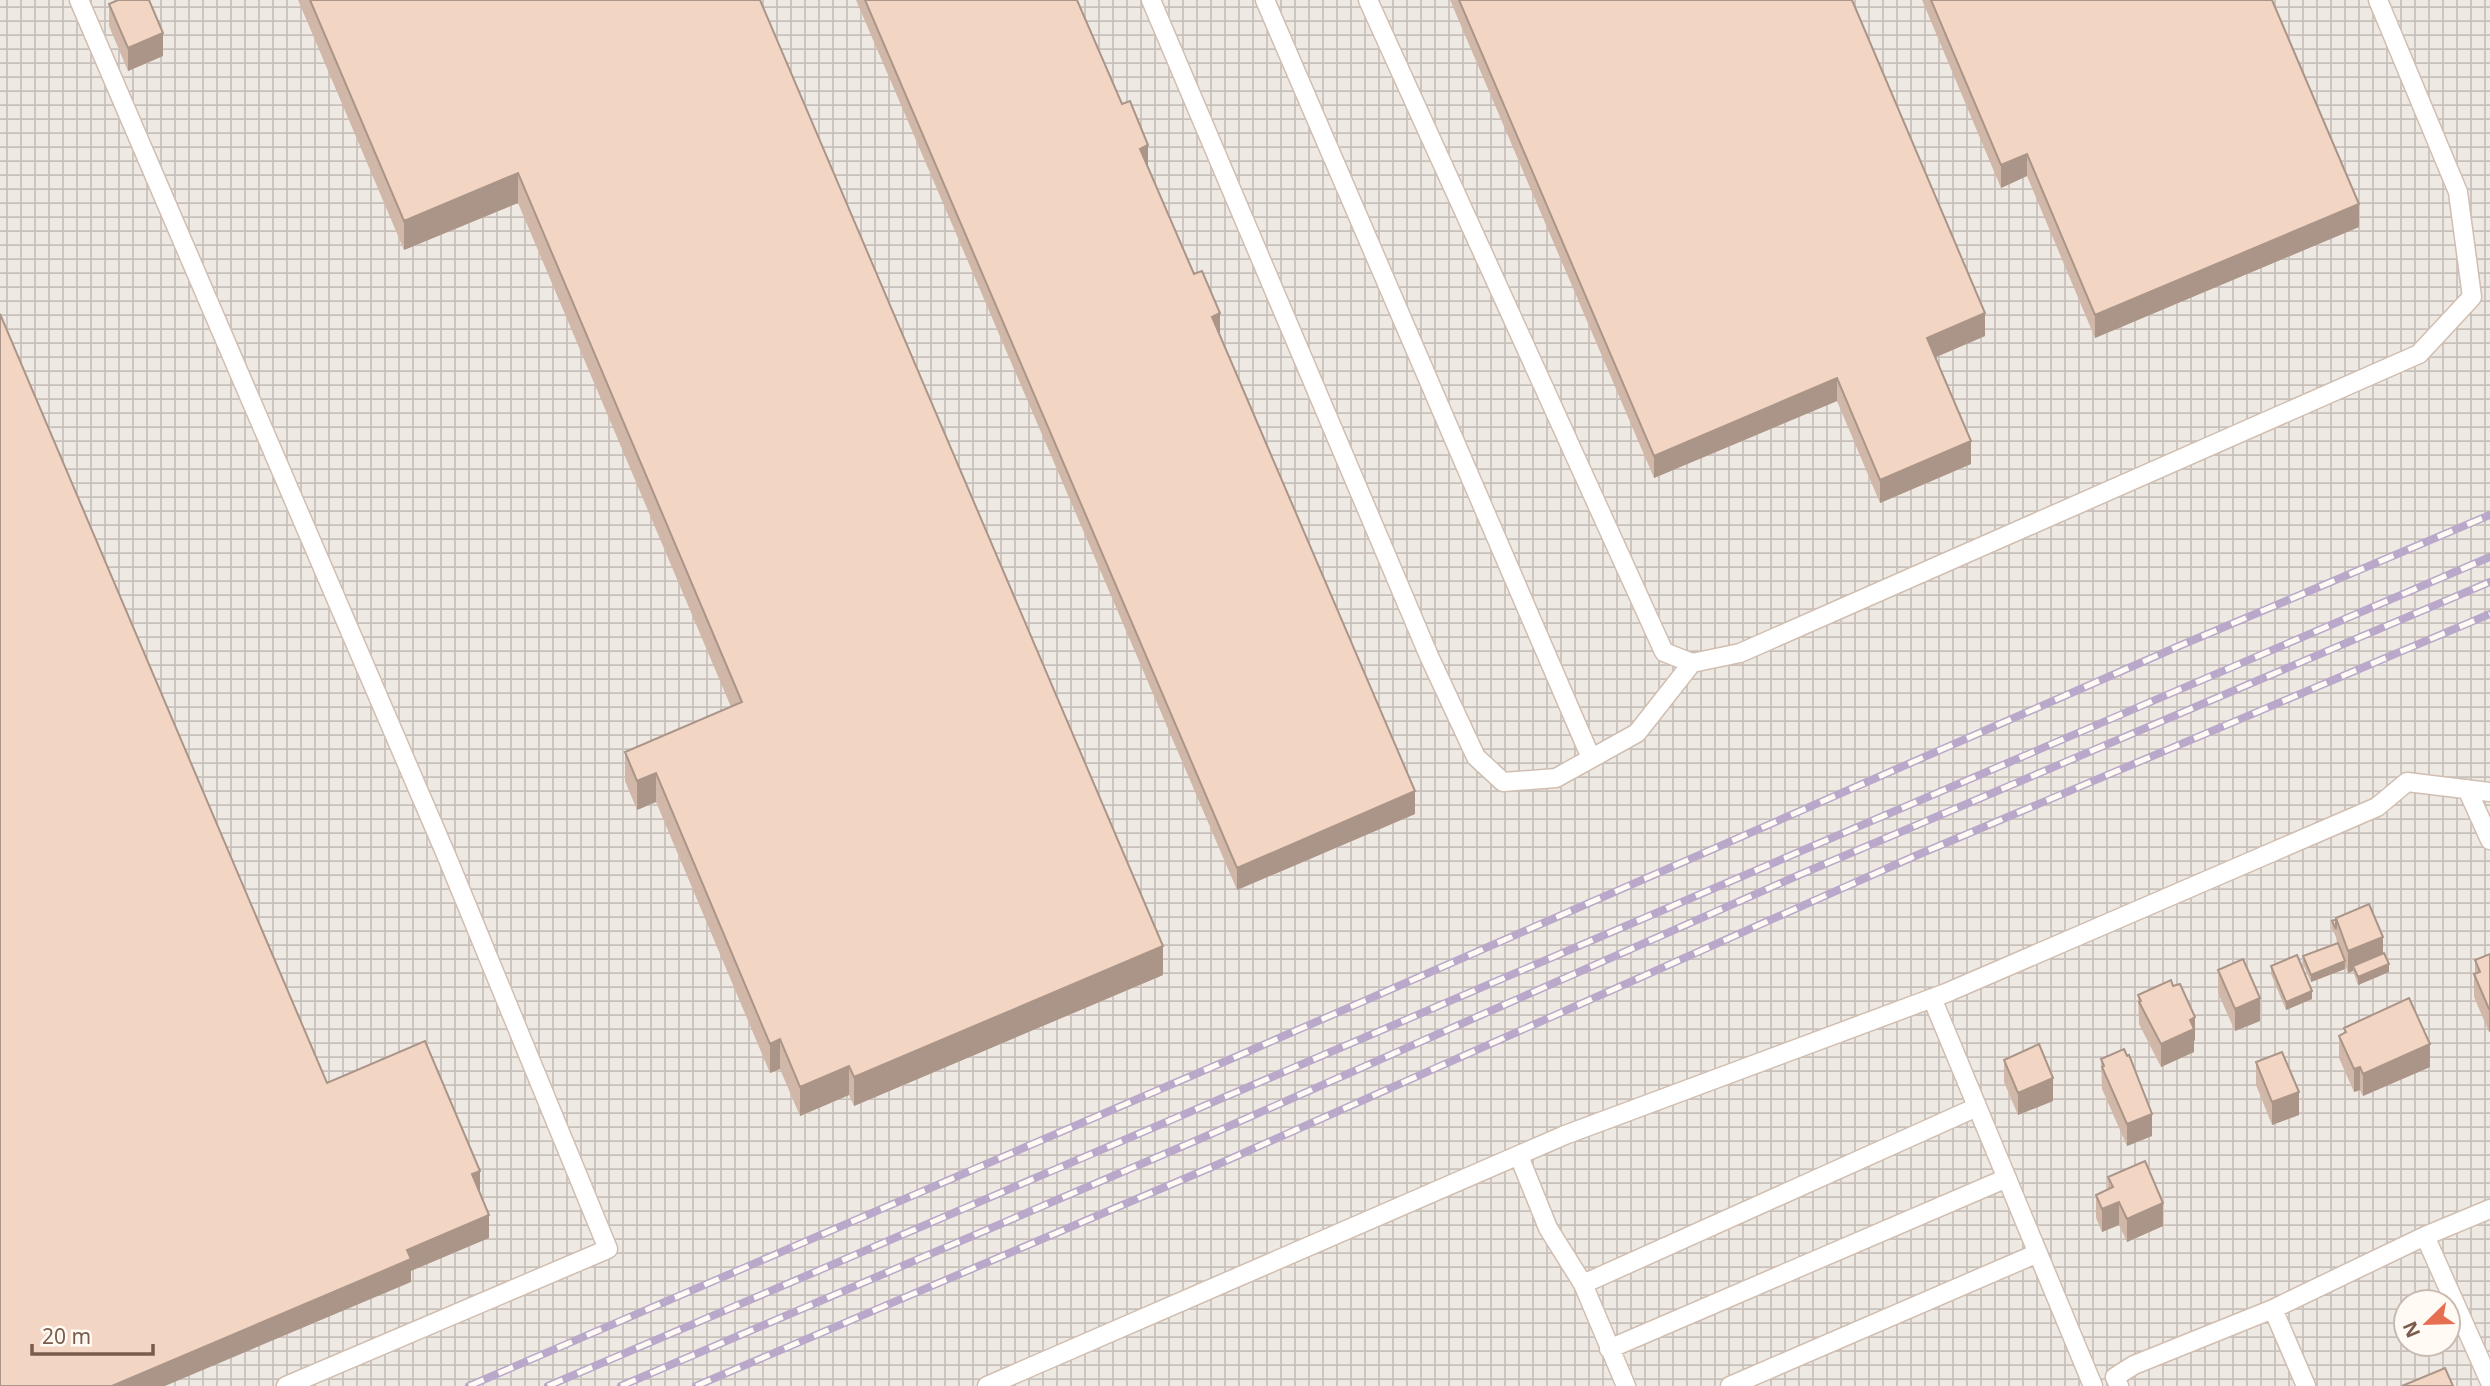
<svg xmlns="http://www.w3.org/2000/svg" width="2490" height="1386" font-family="'Noto Sans',sans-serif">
<defs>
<pattern id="industrial-grid" width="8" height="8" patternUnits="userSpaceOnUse" patternTransform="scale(1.75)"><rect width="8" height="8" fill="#efe9e4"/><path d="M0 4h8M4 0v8" fill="none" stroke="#c7c0bb"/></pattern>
</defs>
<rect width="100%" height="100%" fill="#fdf6ec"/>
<path fill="url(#industrial-grid)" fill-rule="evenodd" d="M 0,0 L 2490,0 L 2490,1386 L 0,1386 ZM 2406,1302 L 2448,1302 L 2448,1344 L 2406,1344 Z"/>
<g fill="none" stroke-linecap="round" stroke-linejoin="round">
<defs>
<path id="service" d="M 79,0 L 447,857 L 608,1249 L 286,1386
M 1151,0 L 1429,656 L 1476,757 L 1503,782 L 1556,778 L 1637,733 L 1692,663
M 1265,0 L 1591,758
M 1368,0 L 1664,652 L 1692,663 L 1740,653 L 2419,354 L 2472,297 L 2458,192 L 2378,0
M 2467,789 L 2490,840
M 1932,998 L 2093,1386
M 1519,1156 L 1548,1228 L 1583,1284 L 1626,1386
M 2490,1209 L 2425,1236 L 2490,1382
M 1583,1284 L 1977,1107
M 1609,1349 L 2007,1178
M 987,1386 L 1565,1135 L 1946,993 L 2377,807 L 2407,782 L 2490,792
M 1730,1386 L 2038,1253
M 2119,1386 L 2115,1377 L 2134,1365 L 2273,1309
M 2306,1386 L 2273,1309 L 2425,1236"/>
</defs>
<use href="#service" stroke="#d1beb0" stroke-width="21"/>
<use href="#service" stroke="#fff" stroke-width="18"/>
<defs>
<path id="rail" d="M 469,1386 L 1247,1052 L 2179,646 L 2490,515
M 548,1386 L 2490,557
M 621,1386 L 1202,1138 L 1799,875 L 2490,582
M 696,1386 L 1212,1167 L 1915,856 L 2490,614"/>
</defs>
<use href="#rail" stroke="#b9a8c9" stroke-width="8"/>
<use href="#rail" stroke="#fffaf3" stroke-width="5" stroke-dasharray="16" stroke-linecap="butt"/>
</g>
<path fill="#d1b7a8" d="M 298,0 L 760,0 L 1163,975 L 854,1106 L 849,1095 L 800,1116 L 780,1069 L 770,1073 L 656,802 L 637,810 L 625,781 L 625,752 L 731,707 L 518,203 L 404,250 Z
M 856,0 L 1077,0 L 1220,336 L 1415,814 L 1237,890 Z
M 1450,0 L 1852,0 L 1985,336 L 1936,357 L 1971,464 L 1880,503 L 1837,401 L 1654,478 Z
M 1922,0 L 2272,0 L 2359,227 L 2095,338 L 2027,176 L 2001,188 Z
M 109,4 L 163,56 L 128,71 L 109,26 Z
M 2336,919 L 2383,954 L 2389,972 L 2358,985 L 2353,971 L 2348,973 L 2345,965 L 2345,969 L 2311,982 L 2303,964 L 2303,956 L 2337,943 L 2336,937 L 2332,929 L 2332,921 Z
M 2490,954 L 2490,1031 L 2489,1032 L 2474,997 L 2474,974 L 2475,974 L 2475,960 Z
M 2271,966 L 2312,999 L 2286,1010 L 2271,974 Z
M 2218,970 L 2260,1021 L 2235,1031 L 2218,993 Z
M 2138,995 L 2195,1040 L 2194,1041 L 2194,1052 L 2161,1067 L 2139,1024 Z
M 2344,1028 L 2430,1067 L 2363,1096 L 2360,1090 L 2354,1092 L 2339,1058 L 2339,1036 L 2344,1033 Z
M 2101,1059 L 2152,1136 L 2127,1146 L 2102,1089 Z
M 2004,1060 L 2053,1101 L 2018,1115 L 2004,1082 Z
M 2256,1062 L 2299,1115 L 2272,1125 L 2256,1085 Z
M 2108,1177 L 2163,1226 L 2127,1242 L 2119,1225 L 2102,1232 L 2096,1218 L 2096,1195 L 2108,1189 Z"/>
<path fill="#aa9588" d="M 163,33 L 163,56 L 128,71 L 128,48 Z
M 1148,145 L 1148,168 L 1140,149 Z
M 2027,154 L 2027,176 L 2001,188 L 2001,165 Z
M 518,173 L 518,203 L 404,250 L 404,221 Z
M 2359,204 L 2359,227 L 2095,338 L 2095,315 Z
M 1220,313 L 1220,336 L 1212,317 Z
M 1985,313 L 1985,336 L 1927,361 L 1927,338 Z
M 1837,378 L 1837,401 L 1654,478 L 1654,456 Z
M 1971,441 L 1971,464 L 1880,503 L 1880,480 Z
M 656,773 L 656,802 L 637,810 L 637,781 Z
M 1415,791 L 1415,814 L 1237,890 L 1237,868 Z
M 2383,937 L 2383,960 L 2353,966 L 2353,971 L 2348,973 L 2348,951 Z
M 1163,946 L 1163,975 L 854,1106 L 854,1077 Z
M 2345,961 L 2345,969 L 2311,982 L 2311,975 Z
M 2389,964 L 2389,972 L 2358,985 L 2358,977 Z
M 2312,991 L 2312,999 L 2286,1010 L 2286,1002 Z
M 2260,998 L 2260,1021 L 2235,1031 L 2235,1009 Z
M 2489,1009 L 2490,1009 L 2490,1031 L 2489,1032 Z
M 2195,1017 L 2195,1040 L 2194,1041 L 2194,1052 L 2161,1067 L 2161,1044 L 2190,1020 Z
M 780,1039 L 780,1069 L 770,1073 L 770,1044 Z
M 2430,1044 L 2430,1067 L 2363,1096 L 2363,1074 Z
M 849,1066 L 849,1095 L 800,1116 L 800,1087 Z
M 2360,1067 L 2360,1090 L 2354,1092 L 2354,1069 Z
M 2053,1078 L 2053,1101 L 2018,1115 L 2018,1093 Z
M 2299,1092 L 2299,1115 L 2272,1125 L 2272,1102 Z
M 2152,1114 L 2152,1136 L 2127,1146 L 2127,1124 Z
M 480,1171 L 480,1193 L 472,1174 Z
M 2119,1202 L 2119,1225 L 2102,1232 L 2102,1209 Z
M 2163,1203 L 2163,1226 L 2127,1242 L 2127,1219 Z
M 489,1215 L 489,1238 L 411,1271 L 411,1282 L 165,1386 L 112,1386 L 407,1250 Z"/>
<path fill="#f3d5c3" stroke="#aa9588" stroke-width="2" d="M 118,0 L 149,0 L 163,33 L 128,48 L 109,4 Z
M 310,0 L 760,0 L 1163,946 L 854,1077 L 849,1066 L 800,1087 L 780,1039 L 770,1044 L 656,773 L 637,781 L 625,752 L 742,702 L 518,173 L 404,221 Z
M 865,0 L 1077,0 L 1122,104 L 1130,101 L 1148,145 L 1140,149 L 1194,274 L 1202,271 L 1220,313 L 1212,317 L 1415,791 L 1237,868 Z
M 1459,0 L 1852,0 L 1985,313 L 1927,338 L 1971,441 L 1880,480 L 1837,378 L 1654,456 Z
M 1931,0 L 2272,0 L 2359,204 L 2095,315 L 2027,154 L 2001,165 Z
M 0,314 L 327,1083 L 425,1041 L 480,1171 L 472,1174 L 489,1215 L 407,1250 L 411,1259 L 112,1386 L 0,1386 Z
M 2369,904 L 2383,937 L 2348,951 L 2336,918 Z
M 2336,919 L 2336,929 L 2332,921 Z
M 2338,943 L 2345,961 L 2311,975 L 2303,956 Z
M 2384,953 L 2389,964 L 2358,977 L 2353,966 Z
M 2490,954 L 2490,1009 L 2489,1009 L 2474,974 L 2480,972 L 2475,960 Z
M 2297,955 L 2312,991 L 2286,1002 L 2271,966 Z
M 2243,959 L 2260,998 L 2235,1009 L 2218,970 Z
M 2171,980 L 2173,986 L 2180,984 L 2195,1017 L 2190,1020 L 2194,1029 L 2161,1044 L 2139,1002 L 2141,1001 L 2138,995 Z
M 2409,998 L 2430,1044 L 2363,1074 L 2360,1067 L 2354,1069 L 2339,1036 L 2346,1032 L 2344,1028 Z
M 2039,1044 L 2053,1078 L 2018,1093 L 2004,1060 Z
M 2124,1049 L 2127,1056 L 2129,1055 L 2152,1114 L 2127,1124 L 2102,1067 L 2104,1066 L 2101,1059 Z
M 2282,1052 L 2299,1092 L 2272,1102 L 2256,1062 Z
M 2145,1161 L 2163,1203 L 2127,1219 L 2119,1202 L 2102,1209 L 2096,1195 L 2113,1187 L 2108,1177 Z
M 2445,1368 L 2453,1386 L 2402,1386 Z"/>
<g transform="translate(2427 1323) rotate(247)"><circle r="33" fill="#fffaf3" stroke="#cabbb1" stroke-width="2"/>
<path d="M0-5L12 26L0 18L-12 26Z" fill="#e76f51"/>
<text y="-10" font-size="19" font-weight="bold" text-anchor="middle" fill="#7a5c4d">N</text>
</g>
<path d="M32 1344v10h121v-10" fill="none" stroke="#7a5c4d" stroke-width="3.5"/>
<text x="42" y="1344" font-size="21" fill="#7a5c4d" stroke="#fffaf3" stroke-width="5" paint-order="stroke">20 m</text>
</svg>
